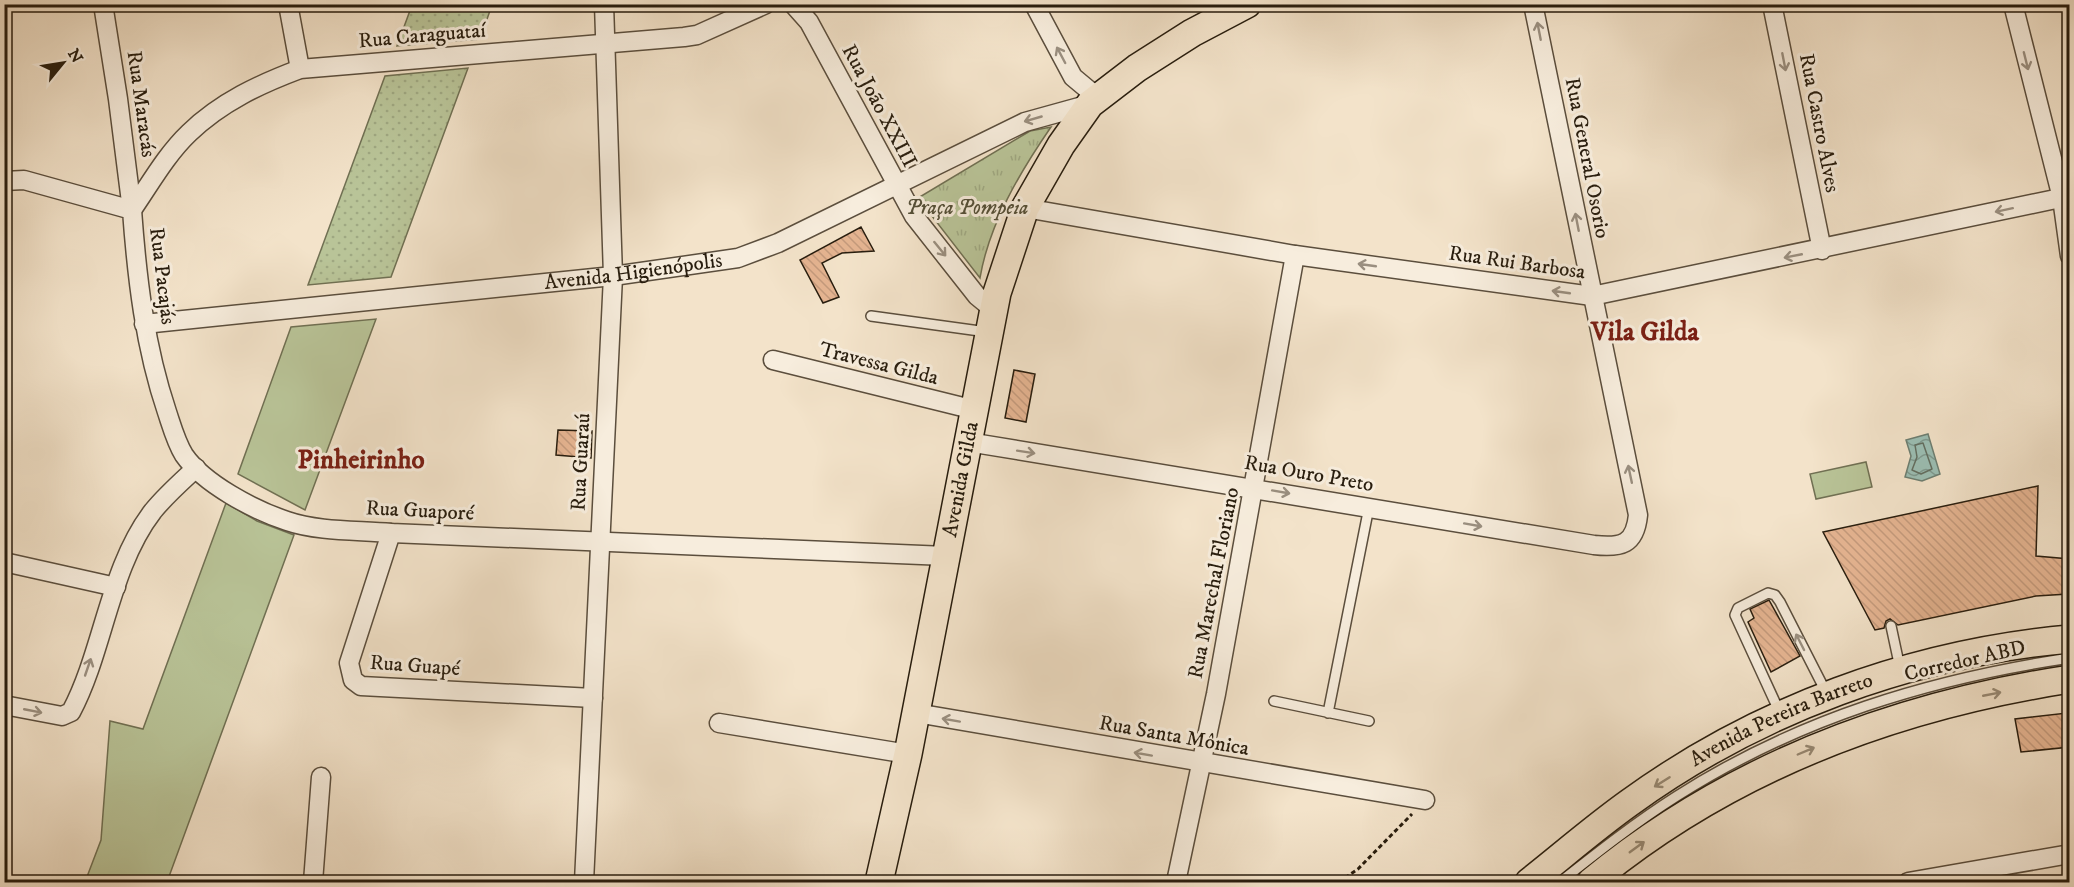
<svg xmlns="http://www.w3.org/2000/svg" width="2074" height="887" font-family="'IM FELL DW Pica',serif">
<defs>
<pattern id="park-tufts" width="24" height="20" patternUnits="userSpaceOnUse" patternTransform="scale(1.5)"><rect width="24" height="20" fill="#b9c498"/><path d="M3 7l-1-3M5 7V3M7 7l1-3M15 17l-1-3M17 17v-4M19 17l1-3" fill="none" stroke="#9fa882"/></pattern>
<pattern id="garden-dots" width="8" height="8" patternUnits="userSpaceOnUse" patternTransform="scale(1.5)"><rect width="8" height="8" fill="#b9c498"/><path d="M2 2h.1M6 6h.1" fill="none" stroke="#9fa882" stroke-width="1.8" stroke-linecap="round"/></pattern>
<pattern id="water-waves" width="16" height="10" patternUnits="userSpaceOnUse" patternTransform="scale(1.5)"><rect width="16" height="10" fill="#9bbeb3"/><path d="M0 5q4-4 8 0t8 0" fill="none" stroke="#7e9a90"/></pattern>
<pattern id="building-back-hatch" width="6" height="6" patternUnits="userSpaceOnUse" patternTransform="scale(1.5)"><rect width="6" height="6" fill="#e5b491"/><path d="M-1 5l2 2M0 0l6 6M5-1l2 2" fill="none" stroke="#c49a7c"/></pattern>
</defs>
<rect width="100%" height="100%" fill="#f3e3ca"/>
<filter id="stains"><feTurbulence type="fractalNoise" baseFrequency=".00333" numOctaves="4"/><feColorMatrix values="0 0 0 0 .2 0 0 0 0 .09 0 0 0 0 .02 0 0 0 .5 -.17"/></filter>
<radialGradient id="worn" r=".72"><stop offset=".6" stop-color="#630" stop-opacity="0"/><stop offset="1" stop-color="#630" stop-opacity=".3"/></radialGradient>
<path fill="#b9c498" stroke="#707053" stroke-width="1.5" d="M 376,319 L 305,510 L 238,474 L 291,327 Z
M 1866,462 L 1872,487 L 1816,499 L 1810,474 Z
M 226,503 L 257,521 L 294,535 L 167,882 L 85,882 L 101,840 L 110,721 L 143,729 Z"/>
<path fill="url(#park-tufts)" stroke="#707053" stroke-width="1.5" d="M 1051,127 C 1020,172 989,224 980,278 L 918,198 L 1030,131 Z"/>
<path fill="url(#garden-dots)" stroke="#707053" stroke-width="1.5" d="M 412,5 L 412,4 L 492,5 L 480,39 L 397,46 Z
M 468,68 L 391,277 L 308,285 L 385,76 Z"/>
<path fill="url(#water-waves)" stroke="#6d7e71" stroke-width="1.5" d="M 1928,434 L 1940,474 L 1922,481 L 1905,477 L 1911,456 L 1906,440 Z"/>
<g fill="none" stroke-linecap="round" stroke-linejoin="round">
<path stroke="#626e60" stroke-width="1.5" d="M 1923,443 L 1932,469 L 1921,474 L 1912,470 L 1917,457 L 1915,445 Z"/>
</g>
<path fill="url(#building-back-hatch)" stroke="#281d0e" stroke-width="1.5" d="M 861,227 L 874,251 L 842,253 L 822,263 L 839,297 L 823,303 L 800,260 Z
M 1014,370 L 1035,374 L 1026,422 L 1005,418 Z
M 558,430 L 592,431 L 591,458 L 556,455 Z
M 2038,486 L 2036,556 L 2070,559 L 2068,594 L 2036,596 L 1898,625 L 1890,619 L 1886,621 L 1884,628 L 1875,630 L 1823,532 Z
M 1769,600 L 1800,656 L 1771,672 L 1748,622 L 1754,618 L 1750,609 Z
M 2067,713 L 2070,747 L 2021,752 L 2015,719 Z"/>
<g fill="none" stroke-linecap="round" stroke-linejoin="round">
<defs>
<path id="service" d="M 871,316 L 987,332
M 1891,626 L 1900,668
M 1274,701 L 1369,721
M 1328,713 L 1369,507
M 1780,713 L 1735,615 L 1738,608 L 1768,593 L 1775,595 L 1780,602 L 1826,692
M 1560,882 C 1598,852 1636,822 1677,796 C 1798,719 1929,679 2070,658"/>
<g id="minor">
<path d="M 103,4 L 118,99 L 132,210"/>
<path d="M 288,4 L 300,69"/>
<path d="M 793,4 L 809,22 L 914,216 L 977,296 L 994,310"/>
<path d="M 1034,4 L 1073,77 L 1097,97"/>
<path d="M 1772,4 L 1822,250"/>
<path d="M 2013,4 L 2062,198 L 2070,256"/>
<path d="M 4,181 L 24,180 L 132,210 C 137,279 145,347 167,412 C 172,427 176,442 184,455 C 204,484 254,510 287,521 C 319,532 358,530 391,533 L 946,556"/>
<path d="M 1025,208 L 1295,255 L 1592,296 L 2070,196"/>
<path d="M 132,210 C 150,184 166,155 189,133 C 221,102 260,84 300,69 L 684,37 L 697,35 L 766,4"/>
<path id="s1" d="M 144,324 L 613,276 L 738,258 L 778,243 L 1025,122 L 1090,104"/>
<path d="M 773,360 L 975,410"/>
<path d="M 968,442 L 1594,545 C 1621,548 1635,545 1638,515 L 1533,4"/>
<path d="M 391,533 L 349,663 L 353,680 L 361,686 L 593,698"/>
<path d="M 4,562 L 116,587"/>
<path d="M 4,705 L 62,716 L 71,712 C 104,650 109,568 153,511 C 166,495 181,482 196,468"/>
<path d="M 916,713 L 1425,800"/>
<path d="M 719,723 L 908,754"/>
<path d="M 313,882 L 321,777"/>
<path d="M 584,882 L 613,276 L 604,4"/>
<path d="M 1176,882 L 1216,694 L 1295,255"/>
<path d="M 1908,882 L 2070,854"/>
</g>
<g id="primary">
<path id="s2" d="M 879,882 L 908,754 L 997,293 L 1025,208 L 1061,145 L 1090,104 L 1137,68 L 1192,33 L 1247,4"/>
<path id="s3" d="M 1529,882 C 1562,856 1594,828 1629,803 C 1757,710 1912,653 2070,639"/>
<path d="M 1591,882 C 1729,768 1894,706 2070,679"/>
</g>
</defs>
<use href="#service" stroke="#5b4e3d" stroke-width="12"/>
<use href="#minor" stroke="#5b4e3d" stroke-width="21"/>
<use href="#primary" stroke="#281d0e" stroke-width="30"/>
<path stroke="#281d0e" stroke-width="3" stroke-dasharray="4.5 3" stroke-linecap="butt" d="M 1339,882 L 1358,869 L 1412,814"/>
<use href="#service" stroke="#f7eddd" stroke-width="9"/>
<use href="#minor" stroke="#f7eddd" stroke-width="18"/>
<use href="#primary" stroke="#f3e3ca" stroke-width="27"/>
</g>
<defs><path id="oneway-shaft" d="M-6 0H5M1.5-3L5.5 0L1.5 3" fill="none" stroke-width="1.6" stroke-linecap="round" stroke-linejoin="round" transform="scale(1.5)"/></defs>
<g stroke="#9a8f80">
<use href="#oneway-shaft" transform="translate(1539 31) rotate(-101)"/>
<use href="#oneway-shaft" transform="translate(1061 55) rotate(-118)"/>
<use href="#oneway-shaft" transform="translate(2026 61) rotate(76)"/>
<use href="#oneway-shaft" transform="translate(1784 62) rotate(79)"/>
<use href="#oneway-shaft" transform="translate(1033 119) rotate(164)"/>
<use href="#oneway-shaft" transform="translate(2004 210) rotate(168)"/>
<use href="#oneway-shaft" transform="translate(1577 222) rotate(-101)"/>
<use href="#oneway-shaft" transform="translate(940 249) rotate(51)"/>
<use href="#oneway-shaft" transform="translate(1793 256) rotate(169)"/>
<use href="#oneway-shaft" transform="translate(1367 265) rotate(-172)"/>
<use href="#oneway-shaft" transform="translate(1561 292) rotate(-172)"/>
<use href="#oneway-shaft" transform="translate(1026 452) rotate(9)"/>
<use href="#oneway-shaft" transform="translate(1630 474) rotate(-102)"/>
<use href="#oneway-shaft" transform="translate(1281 492) rotate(10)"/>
<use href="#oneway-shaft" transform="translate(1473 525) rotate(10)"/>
<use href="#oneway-shaft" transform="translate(1800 642) rotate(-117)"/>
<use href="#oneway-shaft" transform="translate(88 667) rotate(-71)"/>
<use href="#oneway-shaft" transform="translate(33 711) rotate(11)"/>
<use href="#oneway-shaft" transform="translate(951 720) rotate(-170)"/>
<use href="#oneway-shaft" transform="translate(1143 754) rotate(-170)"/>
</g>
<g stroke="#988a75">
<use href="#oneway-shaft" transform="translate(1992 694) rotate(-11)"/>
<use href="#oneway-shaft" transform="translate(1806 751) rotate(-23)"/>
<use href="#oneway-shaft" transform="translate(1662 782) rotate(148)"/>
<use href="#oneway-shaft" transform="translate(1637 847) rotate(-36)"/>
</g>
<g text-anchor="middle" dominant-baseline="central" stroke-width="6" stroke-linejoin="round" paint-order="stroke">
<g font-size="21" fill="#281d0e" stroke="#f7eddd">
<text transform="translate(422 36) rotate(-5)">Rua Caraguataí</text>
<text transform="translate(141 104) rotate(82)">Rua Maracás</text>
<text transform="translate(879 106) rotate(62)">Rua João XXIII</text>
<text transform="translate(1819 123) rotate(79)">Rua Castro Alves</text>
<text transform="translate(1587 158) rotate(79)">Rua General Osorio</text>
<text transform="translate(1517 263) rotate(8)">Rua Rui Barbosa</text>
<text stroke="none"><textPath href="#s1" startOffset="492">Avenida Higienópolis</textPath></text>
<text transform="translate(162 276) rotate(83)">Rua Pacajás</text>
<text transform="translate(879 364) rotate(14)">Travessa Gilda</text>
<text transform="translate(581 462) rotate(-87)">Rua Guaraú</text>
<text transform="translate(1309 474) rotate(10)">Rua Ouro Preto</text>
<text stroke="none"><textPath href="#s2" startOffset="411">Avenida Gilda</textPath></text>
<text transform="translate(420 511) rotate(3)">Rua Guaporé</text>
<text transform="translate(1214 583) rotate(-79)">Rua Marechal Floriano</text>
<text transform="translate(1965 661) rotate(-13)">Corredor ABD</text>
<text transform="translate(415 666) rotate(4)">Rua Guapé</text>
<text stroke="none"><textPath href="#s3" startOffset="302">Avenida Pereira Barreto</textPath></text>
<text transform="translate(1174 736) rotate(10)">Rua Santa Mônica</text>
</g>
<g font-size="21" font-style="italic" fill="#544f37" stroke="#f7eddd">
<text x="967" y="208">Praça Pompeia</text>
</g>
<g font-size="27" font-weight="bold" fill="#7a1f14" stroke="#f7eddd">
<text x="1645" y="332">Vila Gilda</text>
<text x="361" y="460">Pinheirinho</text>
</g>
</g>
<rect width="2074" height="887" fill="none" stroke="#f3e3ca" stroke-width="24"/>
<rect x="6" y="6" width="2062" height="875" fill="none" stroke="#281d0e" stroke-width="3"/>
<rect x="12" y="12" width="2050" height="863" fill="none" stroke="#281d0e" stroke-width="1.5"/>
<g transform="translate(63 63) rotate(60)" stroke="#f7eddd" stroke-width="4.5" paint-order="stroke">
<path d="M0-4.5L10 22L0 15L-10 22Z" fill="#281d0e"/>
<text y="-9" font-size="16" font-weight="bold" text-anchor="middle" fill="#281d0e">N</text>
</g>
<rect width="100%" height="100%" filter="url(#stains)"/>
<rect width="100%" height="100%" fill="url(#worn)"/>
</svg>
